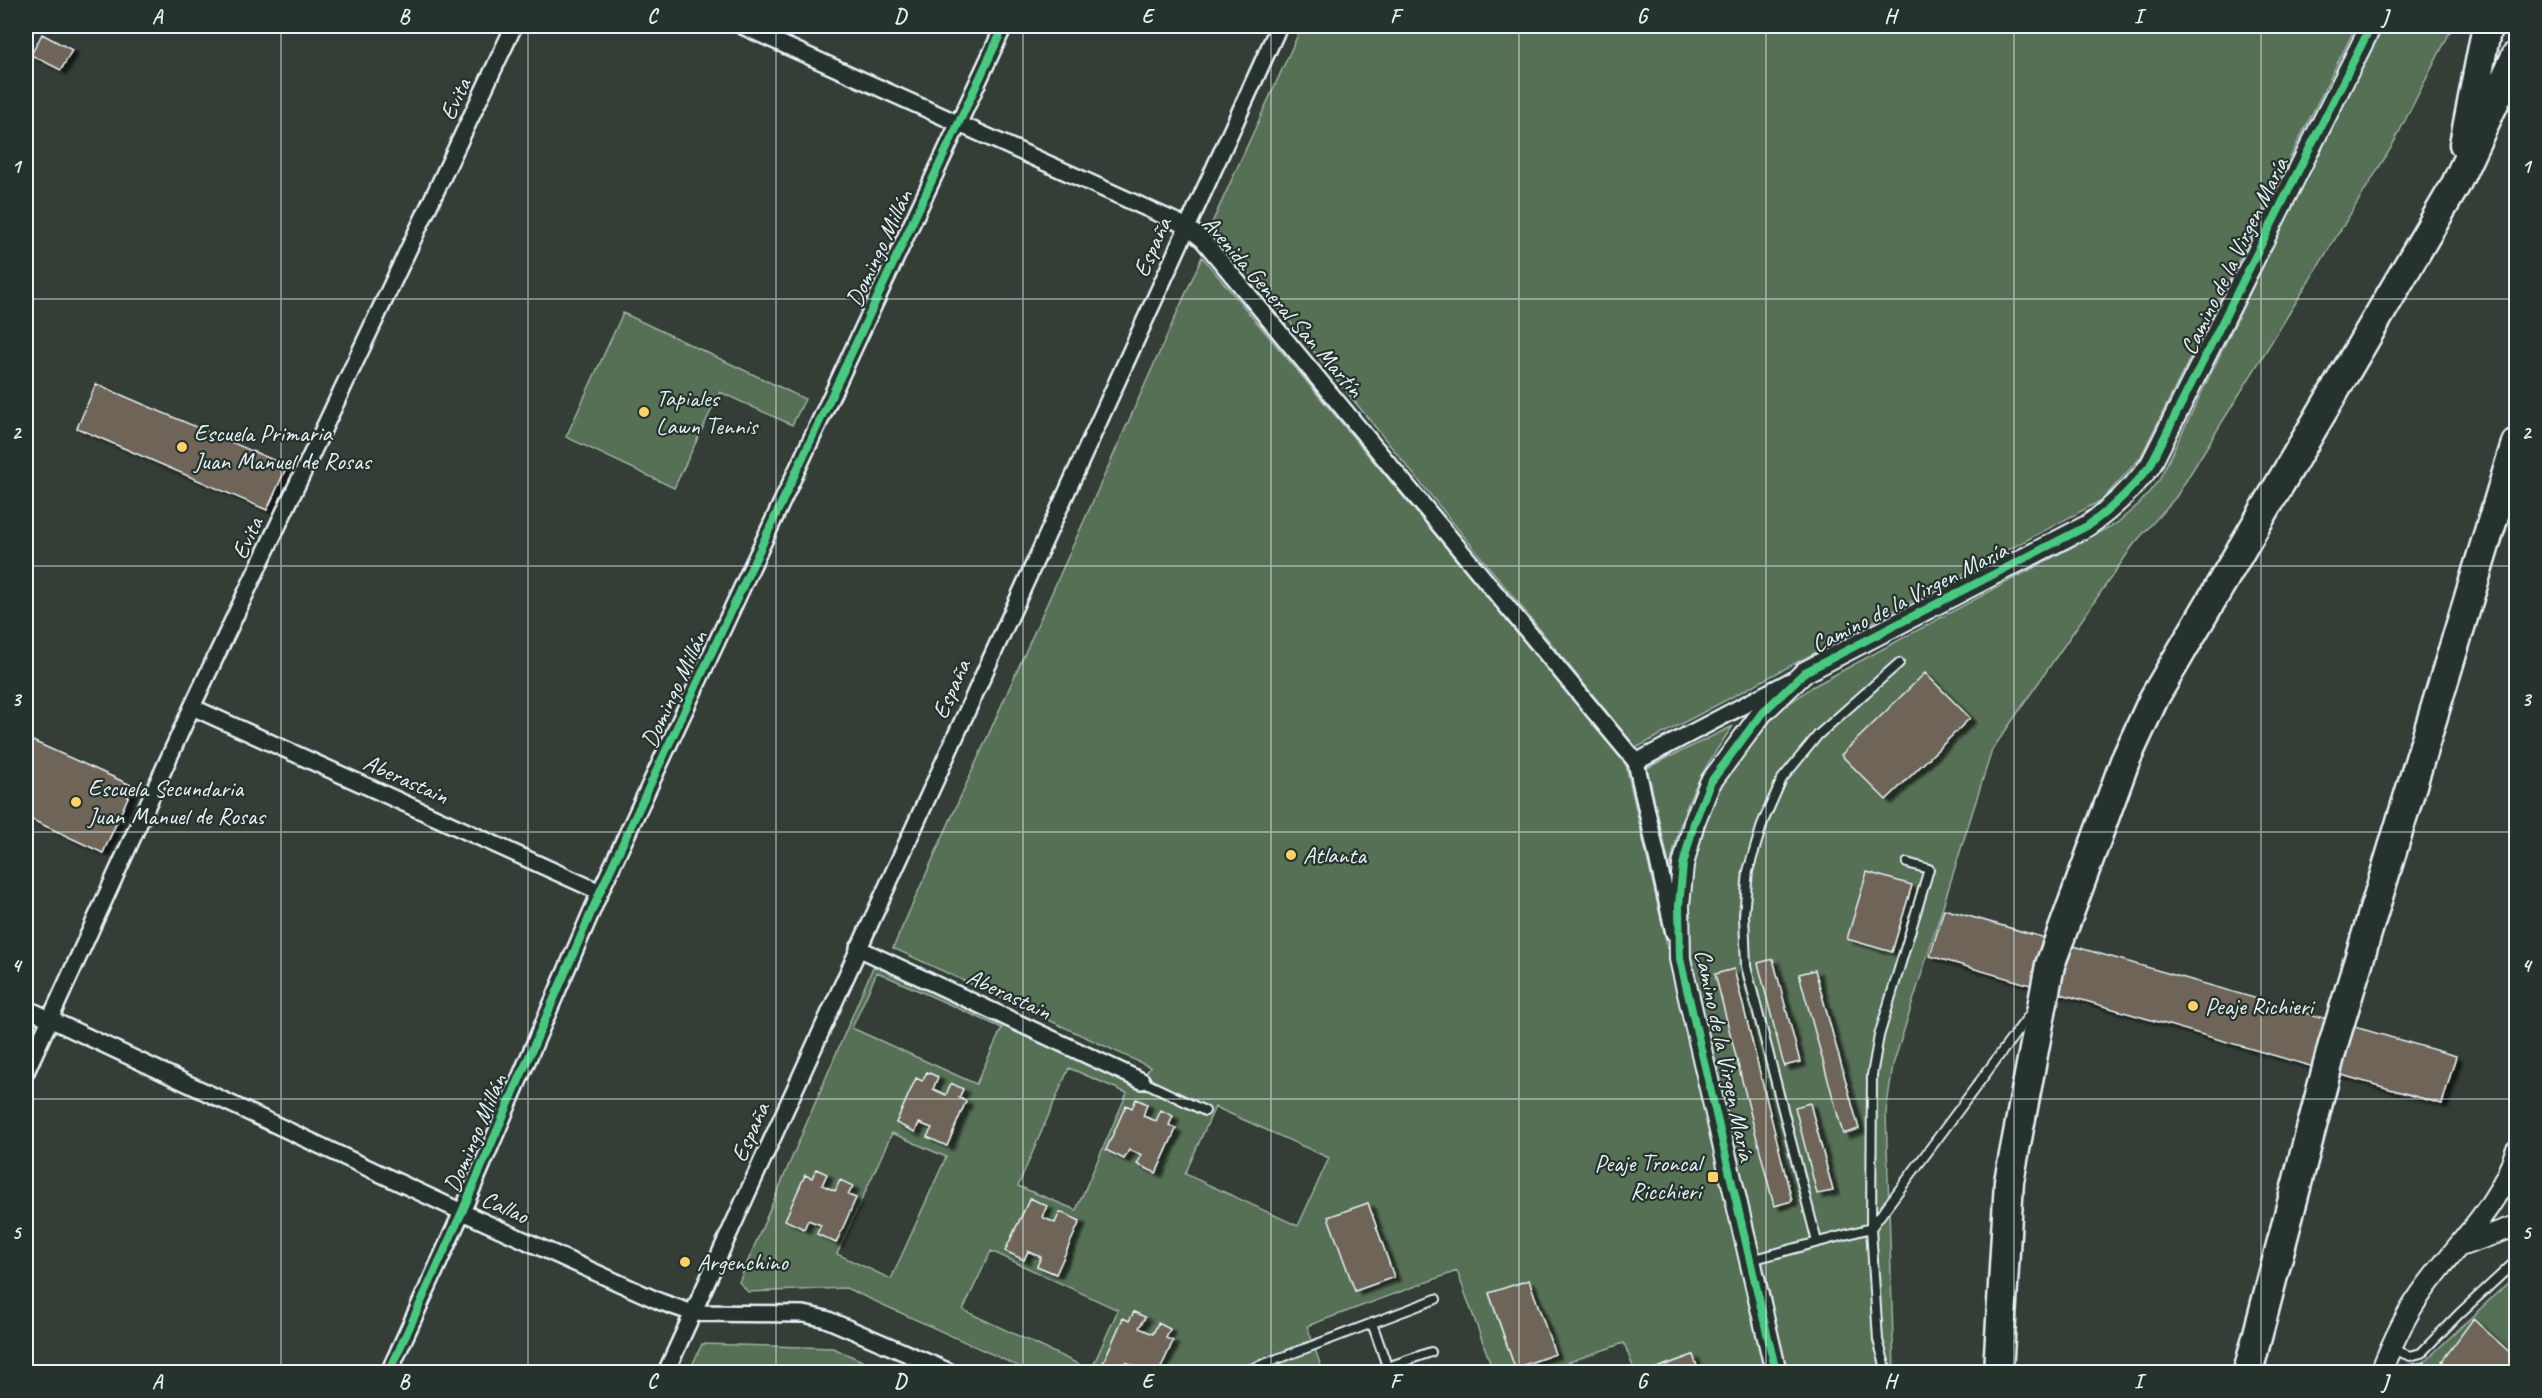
<svg xmlns="http://www.w3.org/2000/svg" width="2542" height="1398" font-family="Caveat,sans-serif">
<defs>
<filter id="shadow"><feDropShadow dx="6" dy="4" stdDeviation="1.5" flood-color="#0009"/></filter>
</defs>
<rect width="100%" height="100%" fill="#343d36"/>
<filter id="ink" filterUnits="userSpaceOnUse"><feTurbulence type="fractalNoise" baseFrequency=".0167" numOctaves="2"/><feDisplacementMap in="SourceGraphic" scale="12" xChannelSelector="R" yChannelSelector="G"/><feConvolveMatrix kernelMatrix="1 2 1 2 8 2 1 2 1" color-interpolation-filters="sRGB"/></filter>
<g filter="url(#ink)">
<path fill="#556f55" stroke="#9eb0a6" stroke-width="1.5" fill-rule="evenodd" d="M 1302,26 L 2356,26 L 2140,458 L 2102,500 L 1636,748 L 1211,225 Z
M 2380,26 L 2453,26 L 2391,148 L 2176,497 L 2134,544 L 1992,750 L 1893,1065 L 1886,1112 L 1894,1372 L 1788,1372 L 1689,950 C 1687,878 1695,820 1737,759 C 1747,745 1759,728 1772,717 C 1784,706 1799,697 1812,687 L 2117,523 L 2140,503 L 2159,480 Z
M 1202,257 L 1625,761 L 1764,1372 L 1699,1372 L 1693,1355 L 1654,1369 L 1655,1372 L 1635,1372 L 1624,1343 L 1539,1372 L 1460,1372 L 1490,1362 L 1457,1271 L 1307,1326 L 1323,1372 L 1296,1372 L 1293,1365 L 1273,1372 L 1159,1372 L 1173,1342 L 1166,1338 L 1170,1329 L 1158,1323 L 1153,1334 L 1139,1328 L 1144,1317 L 1134,1312 L 1129,1321 L 1123,1318 L 1103,1363 L 1121,1371 L 1126,1362 L 1139,1368 L 1137,1372 L 1031,1372 L 846,1288 L 748,1292 L 739,1282 L 873,967 L 881,968 L 1138,1087 L 1150,1067 L 893,948 ZM 877,972 L 1002,1028 L 976,1084 L 852,1028 ZM 1069,1068 L 1127,1093 L 1076,1210 L 1018,1186 ZM 927,1072 L 937,1077 L 933,1089 L 946,1095 L 951,1084 L 963,1089 L 959,1098 L 966,1102 L 947,1146 L 928,1137 L 932,1128 L 919,1123 L 915,1132 L 896,1123 L 916,1079 L 922,1081 ZM 1137,1099 L 1147,1104 L 1143,1116 L 1156,1121 L 1161,1111 L 1173,1116 L 1169,1125 L 1176,1129 L 1157,1173 L 1138,1165 L 1142,1155 L 1129,1150 L 1124,1158 L 1106,1150 L 1126,1106 L 1132,1108 ZM 1215,1107 L 1329,1158 L 1298,1226 L 1185,1174 ZM 892,1133 L 946,1157 L 891,1279 L 837,1254 ZM 816,1169 L 826,1174 L 822,1185 L 835,1191 L 852,1186 L 836,1242 L 817,1234 L 821,1225 L 808,1220 L 812,1178 ZM 1030,1198 L 1047,1206 L 1042,1217 L 1055,1223 L 1060,1212 L 1080,1221 L 1056,1274 L 1037,1266 L 1041,1257 L 1028,1251 L 1024,1260 L 1005,1251 ZM 1368,1203 L 1394,1277 L 1355,1291 L 1329,1217 ZM 991,1251 L 1118,1310 L 1091,1370 L 963,1310 ZM 1528,1280 L 1554,1354 L 1515,1368 L 1489,1294 Z
M 623,313 L 805,399 L 792,425 L 720,392 L 674,488 L 566,437 Z
M 1733,726 C 1698,775 1681,808 1670,868 L 1647,768 Z
M 2516,1275 L 2516,1372 L 2435,1372 L 2424,1362 Z
M 702,1344 L 833,1348 L 887,1372 L 689,1372 Z"/>
<path fill="#6e6558" stroke="#e8f1f8" stroke-width="1.5" filter="url(#shadow)" d="M 42,34 L 72,50 L 61,70 L 31,55 Z
M 96,384 L 287,466 L 267,510 L 77,428 Z
M 1925,673 L 1970,718 L 1886,800 L 1841,755 Z
M 26,738 L 133,786 L 103,853 L 26,817 Z
M 1867,872 L 1912,885 L 1892,952 L 1847,939 Z
M 1944,909 L 2456,1056 L 2442,1104 L 1930,956 Z
M 1773,959 L 1800,1062 L 1784,1066 L 1758,963 Z
M 1734,969 L 1792,1201 L 1774,1206 L 1715,974 Z
M 1815,970 L 1859,1129 L 1843,1134 L 1799,974 Z
M 927,1072 L 938,1077 L 933,1089 L 946,1095 L 951,1083 L 963,1089 L 959,1098 L 966,1101 L 947,1146 L 927,1137 L 932,1128 L 919,1123 L 915,1132 L 896,1123 L 916,1078 L 922,1081 Z
M 1136,1099 L 1147,1104 L 1143,1116 L 1156,1121 L 1161,1110 L 1173,1116 L 1169,1125 L 1176,1129 L 1156,1173 L 1137,1164 L 1142,1155 L 1129,1150 L 1124,1159 L 1106,1150 L 1126,1105 L 1132,1108 Z
M 1810,1103 L 1833,1191 L 1817,1194 L 1795,1107 Z
M 816,1169 L 827,1174 L 822,1185 L 835,1191 L 840,1180 L 853,1186 L 848,1195 L 856,1198 L 836,1243 L 817,1234 L 821,1225 L 808,1220 L 804,1229 L 785,1220 L 805,1175 L 812,1178 Z
M 1030,1198 L 1047,1206 L 1042,1217 L 1055,1223 L 1060,1212 L 1080,1221 L 1056,1274 L 1037,1266 L 1041,1257 L 1028,1251 L 1024,1260 L 1005,1251 Z
M 1368,1203 L 1394,1277 L 1355,1291 L 1328,1217 Z
M 1529,1280 L 1555,1354 L 1515,1368 L 1489,1293 Z
M 1134,1312 L 1145,1317 L 1139,1328 L 1153,1334 L 1158,1323 L 1170,1329 L 1166,1338 L 1173,1341 L 1159,1372 L 1137,1372 L 1139,1368 L 1126,1362 L 1122,1371 L 1103,1363 L 1123,1318 L 1129,1321 Z
M 2473,1319 L 2516,1358 L 2516,1372 L 2456,1372 L 2442,1361 Z
M 1693,1355 L 1699,1372 L 1655,1372 L 1654,1369 Z
M 2424,1362 L 2435,1372 L 2401,1372 L 2403,1366 Z"/>
<g fill="none" stroke-linecap="round" stroke-linejoin="round">
<defs>
<path id="service" d="M 1142,1081 L 1205,1111
M 1817,1242 L 1746,966 L 1744,915 L 1748,871 L 1763,822 L 1782,779 L 1818,735 L 1899,663
M 1751,1260 L 1871,1228 L 1872,1075 L 1879,1036 L 1929,869 L 1907,863
M 1372,1323 L 1389,1372
M 2392,1349 L 2410,1356 L 2421,1353 L 2459,1314 L 2516,1261
M 1243,1372 L 1436,1299
M 1373,1372 L 1431,1352
M 1887,1372 L 1878,1340 L 1871,1228 L 2030,1014"/>
<path id="minor" d="M 742,26 L 1186,226 L 1203,240 L 1636,762 L 1674,933
M 192,707 L 600,892
M 1636,762 L 1790,681
M 858,948 L 1142,1081
M 26,1008 L 462,1212 L 661,1302 L 693,1313 L 804,1314 L 826,1319 L 950,1372
M 26,1072 L 192,707 L 514,26
M 389,1372 L 462,1212 L 600,892 L 1004,26
M 666,1372 L 1279,26"/>
<path id="tertiary" d="M 2460,1246 L 2516,1226
M 1776,1372 L 1680,959 L 1679,905 L 1683,865 L 1694,823 L 1710,783 L 1762,713 L 1805,672 L 2087,526 C 2112,509 2131,490 2150,466 L 2371,26
M 2381,1372 C 2391,1346 2403,1319 2420,1295 C 2453,1247 2499,1209 2516,1151"/>
<path id="motorway" d="M 2464,144 L 2487,26
M 1998,1372 L 2009,1181 L 2050,965 L 2125,761 L 2154,698 L 2455,186 L 2516,56
M 2248,1372 L 2333,1045 L 2516,443"/>
</defs>
<use href="#service" stroke="#e8f1f8" stroke-width="12"/>
<use href="#minor" stroke="#e8f1f8" stroke-width="20"/>
<use href="#tertiary" stroke="#e8f1f8" stroke-width="24"/>
<use href="#motorway" stroke="#e8f1f8" stroke-width="33"/>
<use href="#service" stroke="#26332d" stroke-width="8"/>
<use href="#minor" stroke="#26332d" stroke-width="15"/>
<use href="#tertiary" stroke="#26332d" stroke-width="20"/>
<use href="#motorway" stroke="#26332d" stroke-width="28"/>
<defs>
<path id="cycleway" d="M 389,1372 L 462,1212 L 600,892 L 1004,26
M 1776,1372 L 1680,959 L 1679,905 L 1683,865 L 1694,823 L 1710,783 L 1762,713 L 1805,672 L 2087,526 C 2112,509 2131,490 2150,466 L 2371,26"/>
</defs>
<use href="#cycleway" stroke="#26332d" stroke-width="11"/>
<use href="#cycleway" stroke="#46c982" stroke-width="8"/>
</g>
</g>
<path fill="none" stroke="#e8f1f8" stroke-width="1.5" stroke-opacity="0.55" d="M 281,26 L 281,1372M 528,26 L 528,1372M 776,26 L 776,1372M 1023,26 L 1023,1372M 1271,26 L 1271,1372M 1519,26 L 1519,1372M 1766,26 L 1766,1372M 2014,26 L 2014,1372M 2261,26 L 2261,1372M 26,299 L 2516,299M 26,566 L 2516,566M 26,832 L 2516,832M 26,1099 L 2516,1099"/>
<g fill="#ffd166" stroke="#26332d" stroke-width="2">
<circle cx="644" cy="412" r="6"/>
<circle cx="182" cy="447" r="6"/>
<circle cx="76" cy="802" r="6"/>
<circle cx="1291" cy="855" r="6"/>
<circle cx="2193" cy="1006" r="6"/>
<rect x="1707" y="1171" width="12" height="12" rx="3"/>
<circle cx="685" cy="1262" r="6"/>
</g>
<g text-anchor="middle" dominant-baseline="central" stroke-width="4.5" stroke-linejoin="round" paint-order="stroke">
<g font-size="24" fill="#e8f1f8" stroke="#26332d">
<text transform="translate(455 99) rotate(-65)">Evita</text>
<text transform="translate(1152 247) rotate(-66)">España</text>
<text transform="translate(879 248) rotate(-65)">Domingo Millán</text>
<text transform="translate(2234 256) rotate(-64)">Camino de la Virgen María</text>
<text transform="translate(1283 306) rotate(49)">Avenida General San Martín</text>
<text transform="translate(247 538) rotate(-65)">Evita</text>
<text transform="translate(1909 597) rotate(-27)">Camino de la Virgen María</text>
<text transform="translate(674 689) rotate(-65)">Domingo Millán</text>
<text transform="translate(951 689) rotate(-66)">España</text>
<text transform="translate(406 779) rotate(24)">Aberastain</text>
<text transform="translate(1009 994) rotate(25)">Aberastain</text>
<text transform="translate(1725 1055) rotate(78)">Camino de la Virgen María</text>
<text transform="translate(750 1132) rotate(-66)">España</text>
<text transform="translate(475 1133) rotate(-67)">Domingo Millán</text>
<text transform="translate(505 1207) rotate(24)">Callao</text>
</g>
<g font-size="24" fill="#e8f1f8" stroke="#26332d" text-anchor="start">
<text x="656" y="398">Tapiales<tspan x="656" dy="28">Lawn Tennis</tspan></text>
<text x="194" y="433">Escuela Primaria<tspan x="194" dy="28">Juan Manuel de Rosas</tspan></text>
<text x="88" y="788">Escuela Secundaria<tspan x="88" dy="28">Juan Manuel de Rosas</tspan></text>
<text x="1303" y="855">Atlanta</text>
<text x="2205" y="1006">Peaje Richieri</text>
<text x="1701" y="1163" text-anchor="end">Peaje Troncal<tspan x="1701" dy="28">Ricchieri</tspan></text>
<text x="697" y="1262">Argenchino</text>
</g>
</g>
<rect width="2542" height="1398" fill="none" stroke="#26332d" stroke-width="66"/>
<rect x="33" y="33" width="2476" height="1332" fill="none" stroke="#e8f1f8" stroke-width="2"/>
<g font-size="20" text-anchor="middle" font-weight="bold" fill="#e8f1f8">
<text x="157" y="23">A</text>
<text x="404" y="23">B</text>
<text x="652" y="23">C</text>
<text x="900" y="23">D</text>
<text x="1147" y="23">E</text>
<text x="1395" y="23">F</text>
<text x="1642" y="23">G</text>
<text x="1890" y="23">H</text>
<text x="2138" y="23">I</text>
<text x="2385" y="23">J</text>
<text x="16" y="173">1</text>
<text x="2526" y="173">1</text>
<text x="16" y="439">2</text>
<text x="2526" y="439">2</text>
<text x="16" y="706">3</text>
<text x="2526" y="706">3</text>
<text x="16" y="972">4</text>
<text x="2526" y="972">4</text>
<text x="16" y="1239">5</text>
<text x="2526" y="1239">5</text>
<text x="157" y="1388">A</text>
<text x="404" y="1388">B</text>
<text x="652" y="1388">C</text>
<text x="900" y="1388">D</text>
<text x="1147" y="1388">E</text>
<text x="1395" y="1388">F</text>
<text x="1642" y="1388">G</text>
<text x="1890" y="1388">H</text>
<text x="2138" y="1388">I</text>
<text x="2385" y="1388">J</text>
</g>
</svg>
